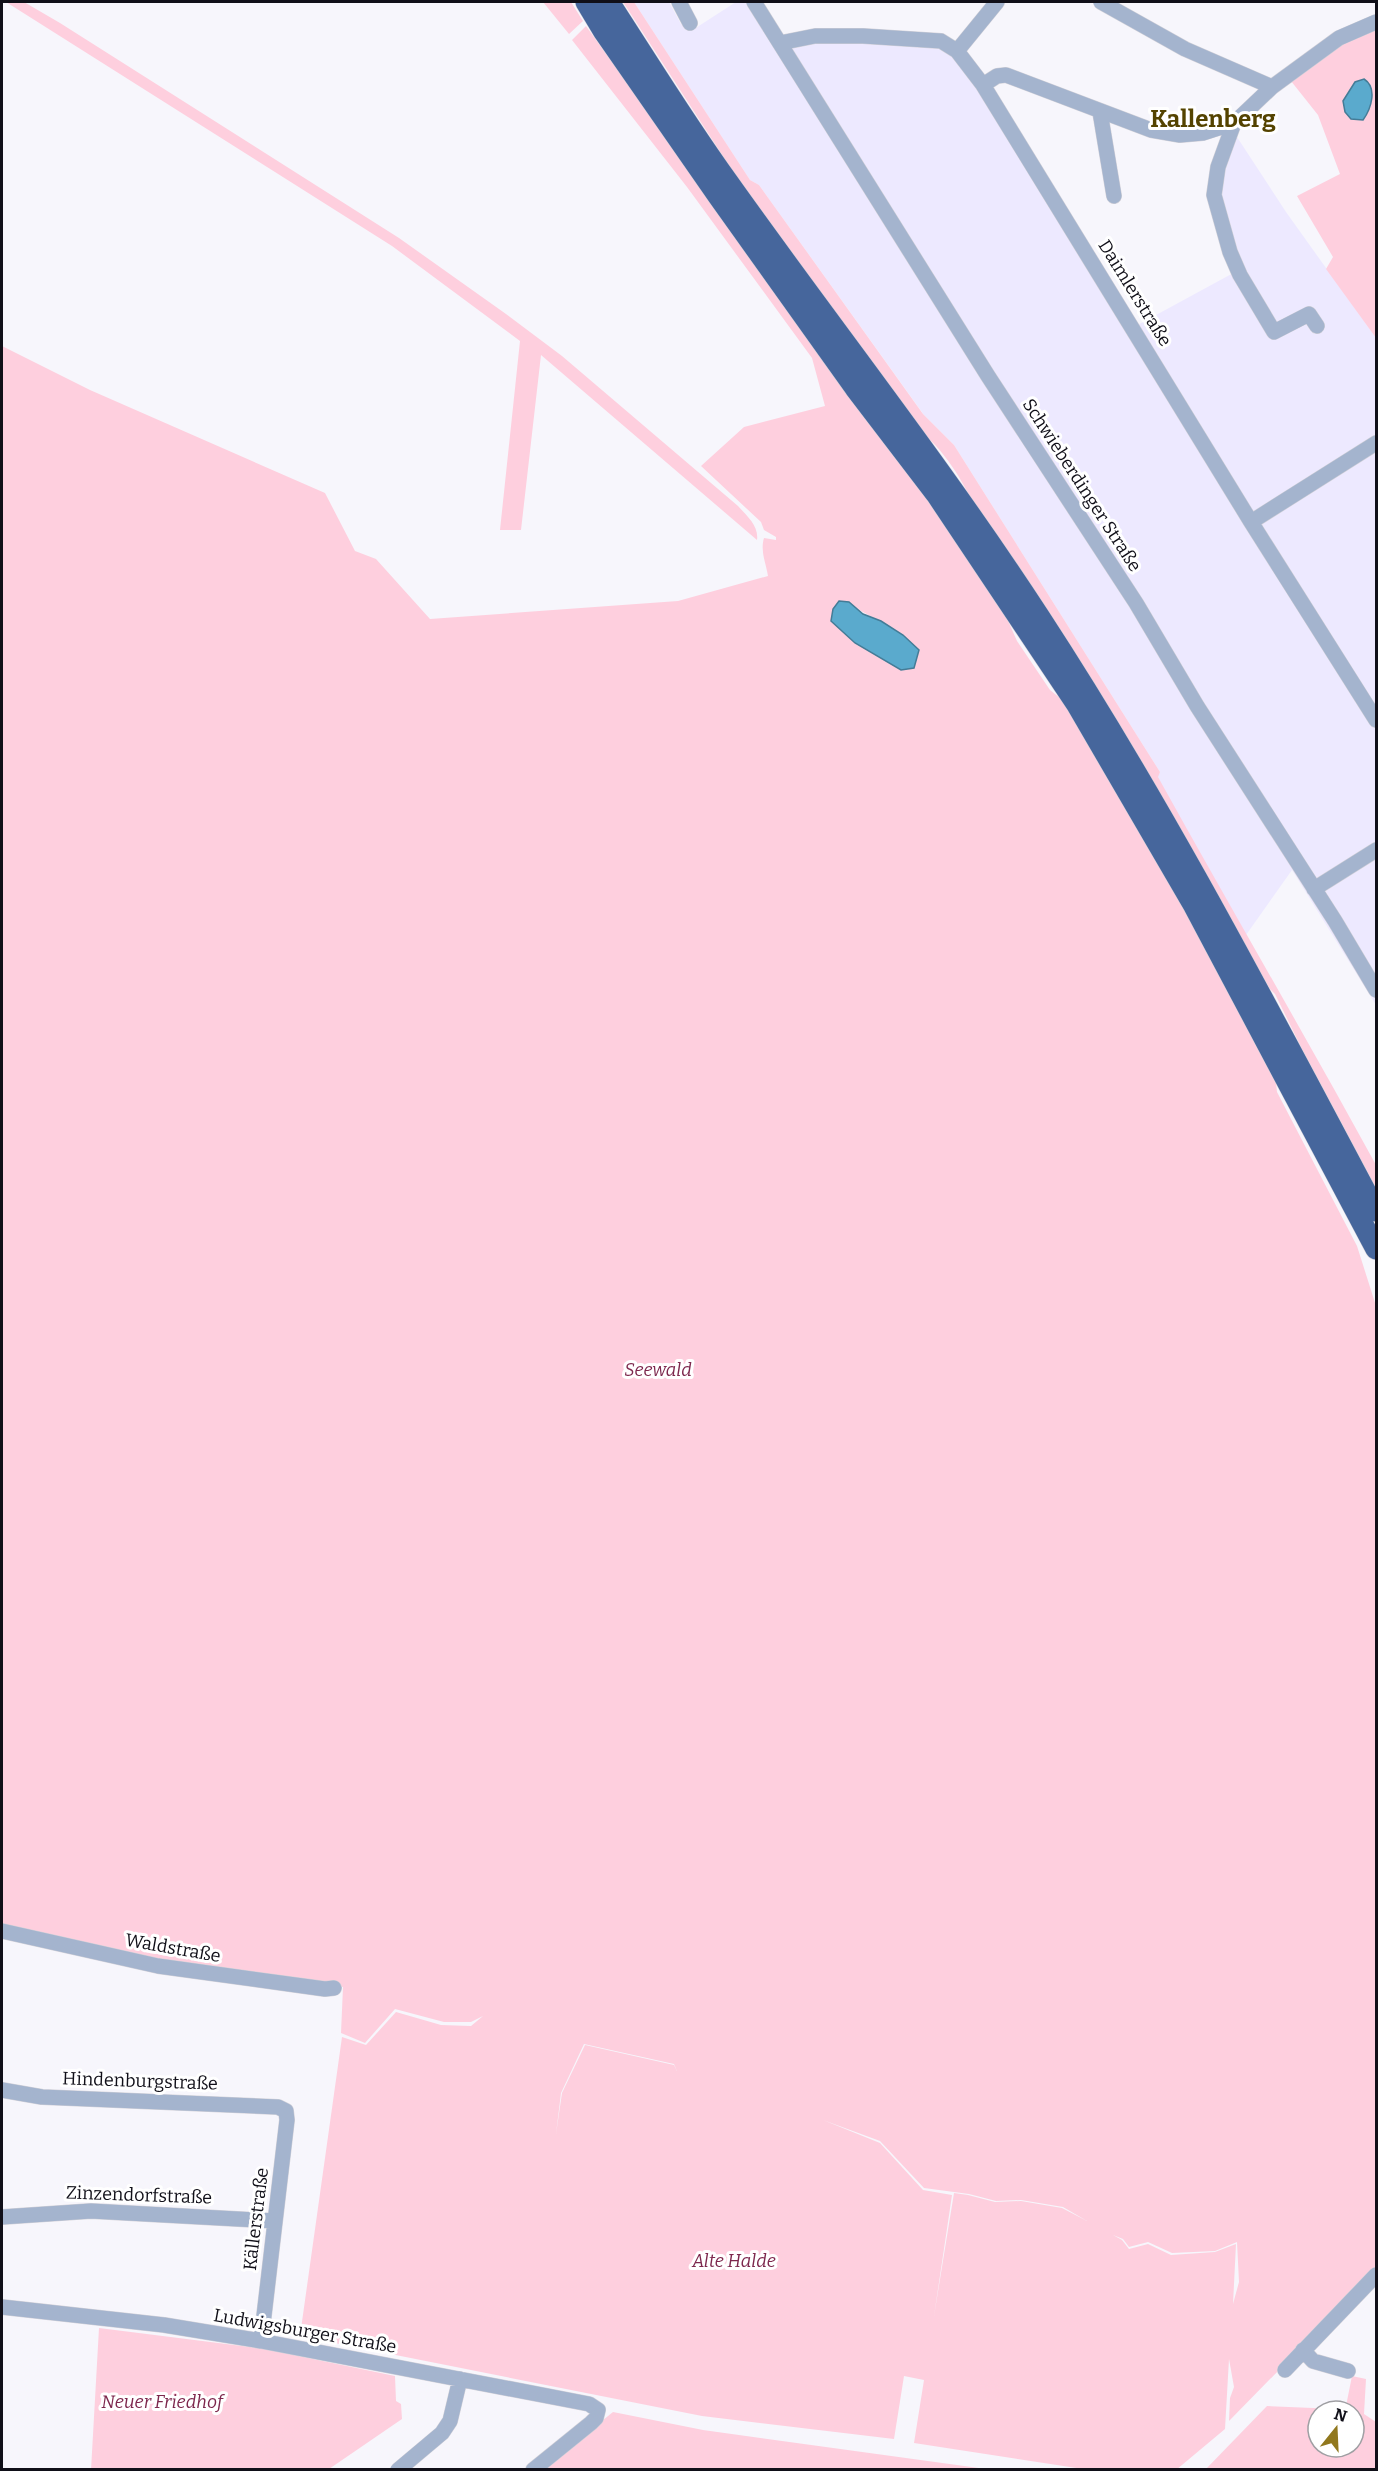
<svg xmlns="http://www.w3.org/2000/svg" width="1378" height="2471" font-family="Bitter,serif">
<rect width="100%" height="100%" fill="#f7f6fc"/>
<path fill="#ede9ff" d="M 634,2 L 669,2 L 681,24 L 691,31 L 736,2 L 754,2 L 780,43 L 863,36 L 957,51 L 1134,327 L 1237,271 L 1214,195 L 1235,134 L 1286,212 L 1376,338 L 1376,1005 L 1292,870 L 1246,935 L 1157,777 L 1160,772 L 954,445 L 924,415 L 759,185 L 750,180 Z"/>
<path fill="#fecfde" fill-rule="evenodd" d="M 6,2 L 24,2 L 60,23 L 399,238 L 506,314 L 562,356 L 738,506 C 747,516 759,526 757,540 L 541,355 L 521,530 L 500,530 L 520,341 L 392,246 Z
M 543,2 L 571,2 L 583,21 L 569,34 Z
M 623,2 L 634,2 L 750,180 L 759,185 L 923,414 L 954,445 L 1160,772 L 1158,777 C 1230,907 1305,1035 1376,1165 L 1376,1188 L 1302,1049 L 1275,994 L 1270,989 L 1147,776 L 983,523 C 966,487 949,454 918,429 L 741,184 Z
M 1376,22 L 1376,338 L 1326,269 L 1333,257 L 1297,196 L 1340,174 L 1318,115 L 1287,76 Z
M 586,26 L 997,596 L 1017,641 L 1050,690 L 1065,702 L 1139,825 L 1275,1074 L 1277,1092 L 1357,1246 L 1376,1306 L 1376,2271 L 1229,2421 L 1230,2398 L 1234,2387 L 1229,2359 L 1225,2429 L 1176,2470 L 1083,2469 L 914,2443 L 924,2380 L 904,2376 L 894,2439 L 702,2416 L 300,2336 L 342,2037 L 366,2045 L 396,2012 L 441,2025 L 471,2026 L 483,2016 L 471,2022 L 444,2022 L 395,2009 L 365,2043 L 341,2033 L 343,1987 L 213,1971 L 2,1926 L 2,346 L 90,390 L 325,493 L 355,551 L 376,559 L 430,619 L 678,601 L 768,576 C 766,563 760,551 764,538 L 776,540 L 776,537 L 764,530 L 761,522 L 701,466 L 744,427 L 825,406 L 812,358 L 687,187 L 572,40 ZM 849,602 C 865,616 885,622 902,634 C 908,639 913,645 919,650 L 901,670 L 855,643 ZM 584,2044 L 674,2064 L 677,2071 L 674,2065 L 585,2045 L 562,2093 L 556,2134 L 561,2093 ZM 823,2120 L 880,2141 L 924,2188 L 969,2194 L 996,2201 L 1021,2200 L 1063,2207 L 1087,2221 L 1062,2208 L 1021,2201 L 995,2202 L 968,2195 L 954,2193 L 934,2316 L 952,2195 L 923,2190 L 880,2143 ZM 1113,2235 L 1123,2239 L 1129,2247 L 1148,2242 L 1172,2253 L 1215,2251 L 1237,2242 L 1239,2282 L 1233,2304 L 1236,2244 L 1215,2252 L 1171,2255 L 1148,2244 L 1129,2249 L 1122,2240 Z
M 99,2328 L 265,2349 L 395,2376 L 396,2401 L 401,2404 L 402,2419 L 329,2469 L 91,2470 Z
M 1352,2376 L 1366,2379 L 1364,2414 L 1376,2422 L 1376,2469 L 1205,2470 L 1267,2406 L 1338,2409 L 1318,2411 L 1318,2447 L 1354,2447 L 1354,2411 L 1345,2411 Z
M 613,2412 L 703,2430 L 986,2469 L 541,2470 Z"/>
<path fill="#5aaacd" stroke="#447c97" stroke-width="1.5" d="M 1364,79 C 1378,88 1371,109 1363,120 L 1351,119 L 1345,112 L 1343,101 L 1355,82 Z
M 839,601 L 849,602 L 863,614 L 881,621 L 903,635 L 919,650 L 914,668 L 901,670 L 855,643 L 831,621 L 833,609 Z"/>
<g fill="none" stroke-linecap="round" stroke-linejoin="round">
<defs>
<path id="minor" d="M 679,2 L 690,23
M 754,2 L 988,376 L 1136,603 L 1197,706 L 1335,921 L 1376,990
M 1101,2 L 1185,49 L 1272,87
M 780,43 L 815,36 L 863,36 L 941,41 L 957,51 L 983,85 L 1251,522 L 1376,720
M 957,51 L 997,2
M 983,85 L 997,76 L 1006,75 L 1151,130 L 1180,135 L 1203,133 L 1234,123 L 1272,87 L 1339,38 L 1376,22
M 1100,112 L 1114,196
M 1234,123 L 1218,167 L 1214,195 L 1230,252 L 1240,275 L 1274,332 L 1309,314 L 1317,326
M 1251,522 L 1376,443
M 1314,889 L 1376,850
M 2,1931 L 158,1966 L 325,1989 L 334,1988
M 2,2090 L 42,2097 L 278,2107 L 286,2111 L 287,2120 L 261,2341
M 2,2217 L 91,2211 L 275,2221
M 2,2307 L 164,2325 L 261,2341 L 589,2404 L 598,2410 L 596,2418 L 591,2423 L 533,2470
M 1303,2350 L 1313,2361 L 1348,2371
M 1285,2370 L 1376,2275
M 398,2470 L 442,2433 L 450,2421 L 460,2379"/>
<path id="highway" d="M 586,2 L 604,32 L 718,196 L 855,388 L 936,494 L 1077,705 L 1194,906 L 1376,1249
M 609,2 C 648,62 686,124 728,182 C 831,327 942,467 1039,616 C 1164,807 1269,1010 1376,1211"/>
</defs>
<use href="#minor" stroke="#d2d1d8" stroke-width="16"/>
<use href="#highway" stroke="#d2d1d8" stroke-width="22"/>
<use href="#minor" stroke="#a4b4ce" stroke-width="15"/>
<use href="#highway" stroke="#46669c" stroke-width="21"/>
</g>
<g text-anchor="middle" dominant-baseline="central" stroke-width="6" stroke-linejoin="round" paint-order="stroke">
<g font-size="18" fill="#100f18" stroke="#fff">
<text transform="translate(1135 293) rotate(58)">Daimlerstraße</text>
<text transform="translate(1082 485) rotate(57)">Schwieberdinger Straße</text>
<text transform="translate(173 1948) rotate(10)">Waldstraße</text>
<text transform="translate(140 2081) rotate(2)">Hindenburgstraße</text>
<text transform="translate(139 2195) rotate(2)">Zinzendorfstraße</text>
<text transform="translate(256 2219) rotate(-83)">Källerstraße</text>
<text transform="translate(305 2331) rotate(10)">Ludwigsburger Straße</text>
</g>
<g font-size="18" font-style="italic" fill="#7d274d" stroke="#fff">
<text x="658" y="1370">Seewald</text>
<text x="734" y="2261">Alte Halde</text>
<text x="162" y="2402">Neuer Friedhof</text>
</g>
<g font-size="24" font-weight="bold" fill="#544300" stroke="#fff">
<text x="1213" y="119">Kallenberg</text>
</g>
</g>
<rect width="1378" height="2471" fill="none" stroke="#100f18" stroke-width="6"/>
<g transform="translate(1336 2429) rotate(18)"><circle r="28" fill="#ffffff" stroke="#9f9fa3" stroke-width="1.5"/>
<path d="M0-4.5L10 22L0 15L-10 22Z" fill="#91781e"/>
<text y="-9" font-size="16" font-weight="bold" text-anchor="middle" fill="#100f18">N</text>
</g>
</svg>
